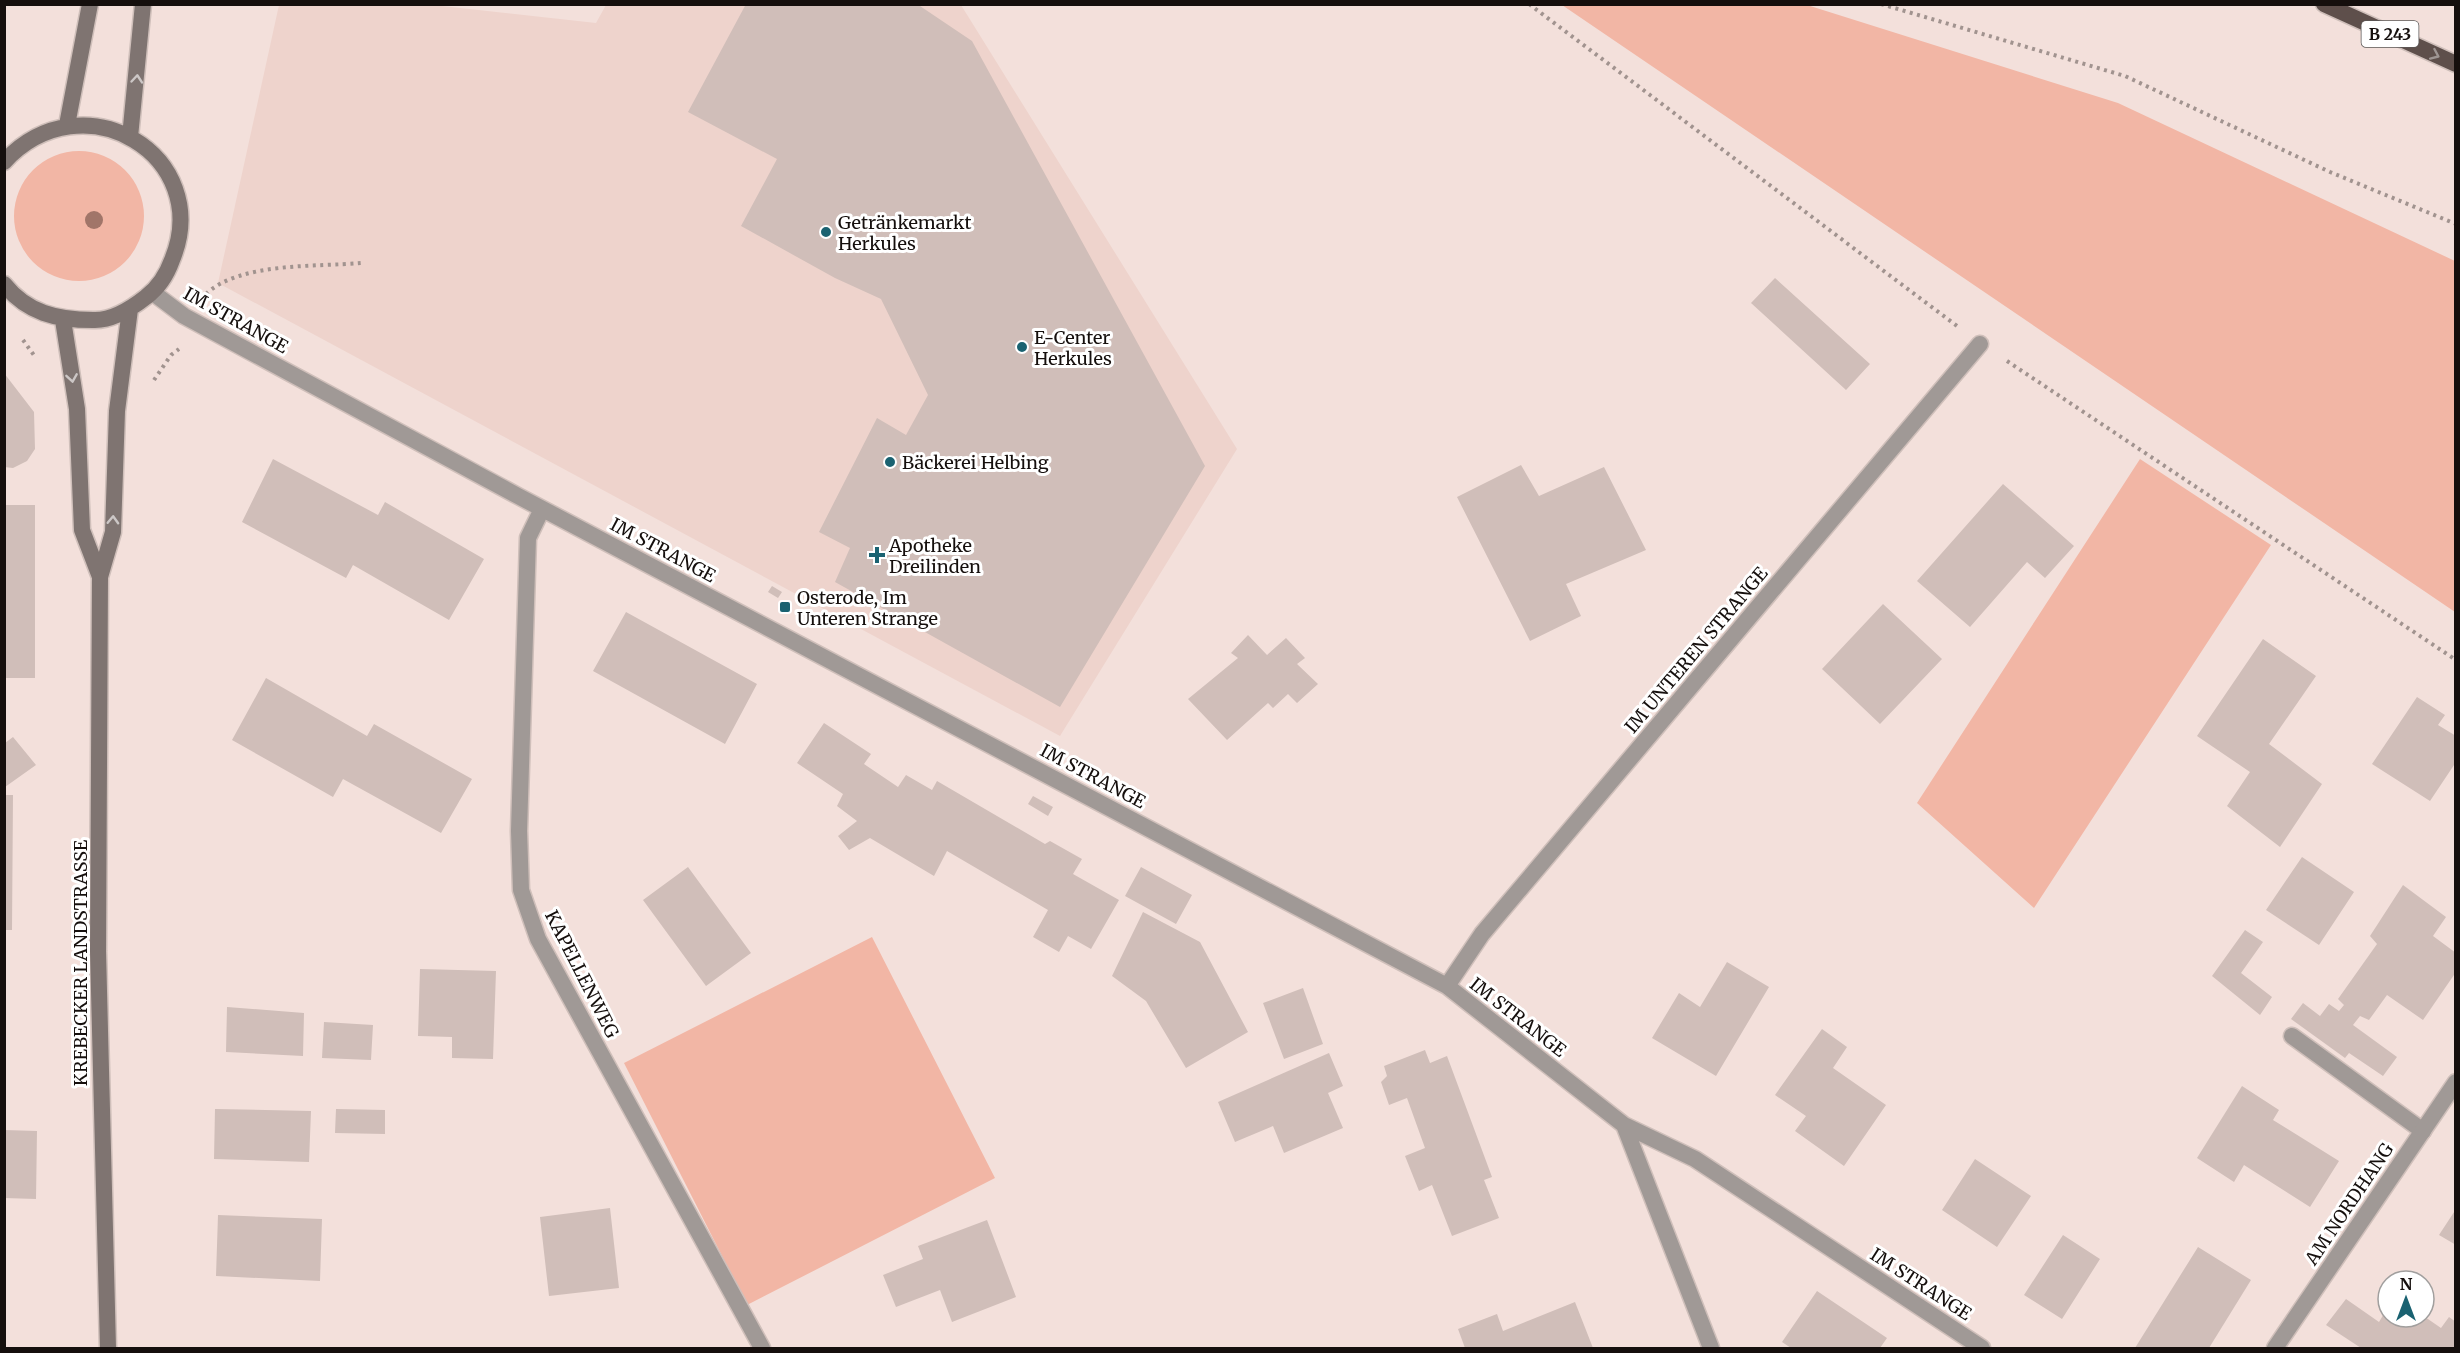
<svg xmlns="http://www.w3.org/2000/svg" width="2460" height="1353" font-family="Merriweather,serif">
<rect width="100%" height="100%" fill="#f3e0db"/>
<path fill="#eed3cc" d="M 279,5 L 433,5 L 596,23 L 606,5 L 961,5 L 1237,449 L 1060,736 L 218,283 Z"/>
<path fill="#f2b6a5" d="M 1562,5 L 1807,5 L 2118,103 L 2455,261 L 2455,612 Z
M14 216a65 65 0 1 1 130 0a65 65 0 1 1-130 0Z
M 2140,459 L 2271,545 L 2034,908 L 1917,803 Z
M 872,937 L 995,1178 L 747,1305 L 624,1063 Z"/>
<path fill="#d0beb9" d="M 746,4 L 917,4 L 972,41 L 1205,466 L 1060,707 L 835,582 L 850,548 L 819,532 L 877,418 L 906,435 L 928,395 L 881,299 L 835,278 L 741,226 L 777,159 L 688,112 Z
M 1775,278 L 1870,364 L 1846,390 L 1751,303 Z
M 4,373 L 34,412 L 35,449 L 27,461 L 13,468 L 4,467 Z
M 273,459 L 378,515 L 385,502 L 484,559 L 449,620 L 353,565 L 346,578 L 242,522 Z
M 1521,465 L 1539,496 L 1604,467 L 1646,550 L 1566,584 L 1581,616 L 1530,641 L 1457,497 Z
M 2003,484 L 2074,546 L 2045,578 L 2027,562 L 1970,627 L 1917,581 Z
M 4,505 L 35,505 L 35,678 L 4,678 Z
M 772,586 L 782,592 L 778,598 L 768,592 Z
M 1883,604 L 1942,659 L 1880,724 L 1822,669 Z
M 626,612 L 757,684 L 725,744 L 593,671 Z
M 1248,635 L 1267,655 L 1286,638 L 1305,658 L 1297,664 L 1318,684 L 1297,703 L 1288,694 L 1273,708 L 1268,703 L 1227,740 L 1188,699 L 1238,658 L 1231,653 Z
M 2263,639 L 2316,676 L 2269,744 L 2322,784 L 2280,847 L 2227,806 L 2250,772 L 2197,736 Z
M 266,678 L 367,736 L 374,724 L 472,779 L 441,833 L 343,779 L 333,797 L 232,740 Z
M 2417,697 L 2445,715 L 2438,725 L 2456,736 L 2456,762 L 2430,801 L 2372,764 Z
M 824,723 L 871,754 L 864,764 L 898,787 L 906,775 L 932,790 L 937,781 L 1045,844 L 1050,841 L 1082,859 L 1073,874 L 1119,900 L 1091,949 L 1068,936 L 1059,952 L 1033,937 L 1048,910 L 947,851 L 934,876 L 870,838 L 849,850 L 838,836 L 857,821 L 837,806 L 843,794 L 797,763 Z
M 13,737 L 36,765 L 5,787 L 5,743 Z
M 4,795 L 13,795 L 12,930 L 4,930 Z
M 1033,796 L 1053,807 L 1048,816 L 1028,804 Z
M 2302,857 L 2354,892 L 2319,945 L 2266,910 Z
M 688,867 L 751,953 L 706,986 L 643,900 Z
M 1141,867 L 1192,895 L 1176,924 L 1125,896 Z
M 2403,885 L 2446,917 L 2433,936 L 2456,953 L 2456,972 L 2423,1020 L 2387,995 L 2369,1020 L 2360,1016 L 2353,1025 L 2397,1057 L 2383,1076 L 2349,1053 L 2345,1058 L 2291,1019 L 2303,1003 L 2320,1016 L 2329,1004 L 2339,1011 L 2344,1005 L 2338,999 L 2377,944 L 2370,936 Z
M 1143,912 L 1200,942 L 1248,1032 L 1186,1068 L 1146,1001 L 1112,976 Z
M 2245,930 L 2263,942 L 2241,973 L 2272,997 L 2260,1015 L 2212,976 Z
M 1727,962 L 1769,987 L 1716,1076 L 1652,1038 L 1679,993 L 1700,1007 Z
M 420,969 L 496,971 L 493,1059 L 452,1058 L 452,1037 L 418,1036 Z
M 1303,988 L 1323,1044 L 1284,1059 L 1263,1003 Z
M 227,1007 L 304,1013 L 303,1056 L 226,1052 Z
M 324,1022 L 373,1025 L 371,1060 L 322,1058 Z
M 1822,1029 L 1847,1047 L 1833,1068 L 1886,1105 L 1844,1166 L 1795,1131 L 1806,1116 L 1775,1095 Z
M 1425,1050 L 1430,1063 L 1447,1056 L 1492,1177 L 1484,1180 L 1499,1218 L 1452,1236 L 1432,1185 L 1419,1191 L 1405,1156 L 1425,1148 L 1407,1098 L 1389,1105 L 1381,1082 L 1387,1076 L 1384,1066 Z
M 1329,1053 L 1343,1086 L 1328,1093 L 1343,1128 L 1284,1153 L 1273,1126 L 1235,1142 L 1218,1102 Z
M 2242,1086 L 2279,1110 L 2273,1120 L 2339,1161 L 2310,1207 L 2244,1165 L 2234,1182 L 2197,1158 Z
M 215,1109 L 311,1111 L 309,1162 L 214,1159 Z
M 336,1109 L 385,1110 L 385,1134 L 335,1133 Z
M 4,1130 L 37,1131 L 36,1199 L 4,1198 Z
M 1975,1159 L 2031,1196 L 1997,1247 L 1942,1210 Z
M 610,1208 L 619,1288 L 549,1296 L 540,1217 Z
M 2456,1209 L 2456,1245 L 2439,1235 Z
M 218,1215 L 322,1219 L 320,1281 L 216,1276 Z
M 987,1220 L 1016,1297 L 952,1322 L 940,1290 L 896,1307 L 883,1275 L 923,1259 L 918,1246 Z
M 2063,1235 L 2100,1259 L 2062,1319 L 2024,1295 Z
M 2198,1247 L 2251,1280 L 2209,1348 L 2135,1348 Z
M 1817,1291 L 1887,1338 L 1880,1348 L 1791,1348 L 1782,1342 Z
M 2346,1299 L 2379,1322 L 2388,1307 L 2388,1317 L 2401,1317 L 2407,1321 L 2410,1317 L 2425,1317 L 2441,1328 L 2449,1317 L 2456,1322 L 2456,1348 L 2361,1348 L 2326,1325 Z
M 1575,1302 L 1593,1348 L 1465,1348 L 1458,1329 L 1497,1314 L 1503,1331 Z"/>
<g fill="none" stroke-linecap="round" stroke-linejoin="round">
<defs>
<path id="service" d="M 2292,1036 L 2423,1131"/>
<path id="minor" d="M 152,292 L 184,316 L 518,496 L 1447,986 L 1624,1125 L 1695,1159 L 1982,1348
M 542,509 L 528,538 L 519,831 L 521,890 L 538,939 L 762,1348
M 1447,986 L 1482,934 L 1980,344
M 1624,1125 L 1711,1348
M 2275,1348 L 2456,1082"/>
<path id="secondary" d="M 67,125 L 90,4
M 130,137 L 143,4
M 4,162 C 83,76 215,156 172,260 C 167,274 158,288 146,297 C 132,308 112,321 93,320 C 57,320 27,313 4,284
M 63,320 L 77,409 L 82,530 L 100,577
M 108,1348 L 98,951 L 100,577 L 113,532 L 117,411 L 130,309"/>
<path id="trunk" d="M 2324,4 L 2456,64"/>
</defs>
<use href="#service" stroke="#cfbfba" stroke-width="19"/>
<use href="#minor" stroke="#cfbfba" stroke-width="19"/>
<use href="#secondary" stroke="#cfbfba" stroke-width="19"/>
<use href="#trunk" stroke="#cfbfba" stroke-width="19"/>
<path stroke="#a1938f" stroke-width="4" stroke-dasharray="3 4.5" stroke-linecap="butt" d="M 1529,4 L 1957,326
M 1881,4 L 2125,76 L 2330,172 L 2456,224
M 206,294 C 240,262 316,267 361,263
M 23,340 L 36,358
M 2007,361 L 2456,660
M 154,380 L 171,355 L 179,349"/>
<use href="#service" stroke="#a09996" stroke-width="16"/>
<use href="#minor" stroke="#a09996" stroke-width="16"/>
<use href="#secondary" stroke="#7f7471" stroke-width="16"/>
<use href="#trunk" stroke="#5e4f4b" stroke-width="16"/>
</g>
<circle fill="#a17569" cx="94" cy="220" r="9"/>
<defs><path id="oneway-chevron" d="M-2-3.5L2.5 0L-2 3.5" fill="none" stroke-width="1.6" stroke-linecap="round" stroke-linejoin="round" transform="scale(1.5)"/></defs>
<use stroke="#9e9593" href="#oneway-chevron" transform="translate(2435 55) rotate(24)"/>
<g stroke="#ccc7c6">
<use href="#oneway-chevron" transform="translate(137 79) rotate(-85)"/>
<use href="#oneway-chevron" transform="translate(72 378) rotate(81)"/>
<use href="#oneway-chevron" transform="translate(113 520) rotate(-88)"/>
</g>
<g fill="#1a6271" stroke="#fff" stroke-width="2">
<circle cx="826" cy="232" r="6"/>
<circle cx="1022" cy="347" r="6"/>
<circle cx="890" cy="462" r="6"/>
<path d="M874 546h6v6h6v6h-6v6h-6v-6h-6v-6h6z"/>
<rect x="779" y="601" width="12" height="12" rx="3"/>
</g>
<g text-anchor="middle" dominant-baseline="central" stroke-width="6" stroke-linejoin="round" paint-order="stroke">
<rect fill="#fff" stroke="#5b5756" stroke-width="1.5" x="2361.5" y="21" width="57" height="26" rx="4.5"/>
<g font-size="16" font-weight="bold" fill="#150f0d">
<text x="2390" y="34">B 243</text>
</g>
<g font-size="18" fill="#150f0d" stroke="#fff" text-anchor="start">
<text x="838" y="222">Getränkemarkt<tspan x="838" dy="21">Herkules</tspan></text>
<text x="1034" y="337">E-Center<tspan x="1034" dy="21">Herkules</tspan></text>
<text x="902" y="462">Bäckerei Helbing</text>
<text x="889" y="545">Apotheke<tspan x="889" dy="21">Dreilinden</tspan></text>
<text x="797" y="597">Osterode, Im<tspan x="797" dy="21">Unteren Strange</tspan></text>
</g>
<g font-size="18" fill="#150f0d" stroke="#fff">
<text transform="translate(236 320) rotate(29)">IM STRANGE</text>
<text transform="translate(663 550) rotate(28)">IM STRANGE</text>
<text transform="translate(1696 650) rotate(-50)">IM UNTEREN STRANGE</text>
<text transform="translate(1093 776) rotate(28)">IM STRANGE</text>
<text transform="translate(80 963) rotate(-90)">KREBECKER LANDSTRASSE</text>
<text transform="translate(582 974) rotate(63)">KAPELLENWEG</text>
<text transform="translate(1518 1017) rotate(38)">IM STRANGE</text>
<text transform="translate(2349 1204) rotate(-56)">AM NORDHANG</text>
<text transform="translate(1921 1284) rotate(33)">IM STRANGE</text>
</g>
</g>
<rect width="2460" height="1353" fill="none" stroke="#150f0d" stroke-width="12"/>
<g transform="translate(2406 1299)"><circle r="28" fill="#ffffff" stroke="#a19f9e" stroke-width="1.5"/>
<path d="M0-4.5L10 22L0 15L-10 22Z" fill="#1a6271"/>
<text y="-9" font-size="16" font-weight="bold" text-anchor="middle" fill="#150f0d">N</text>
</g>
</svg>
